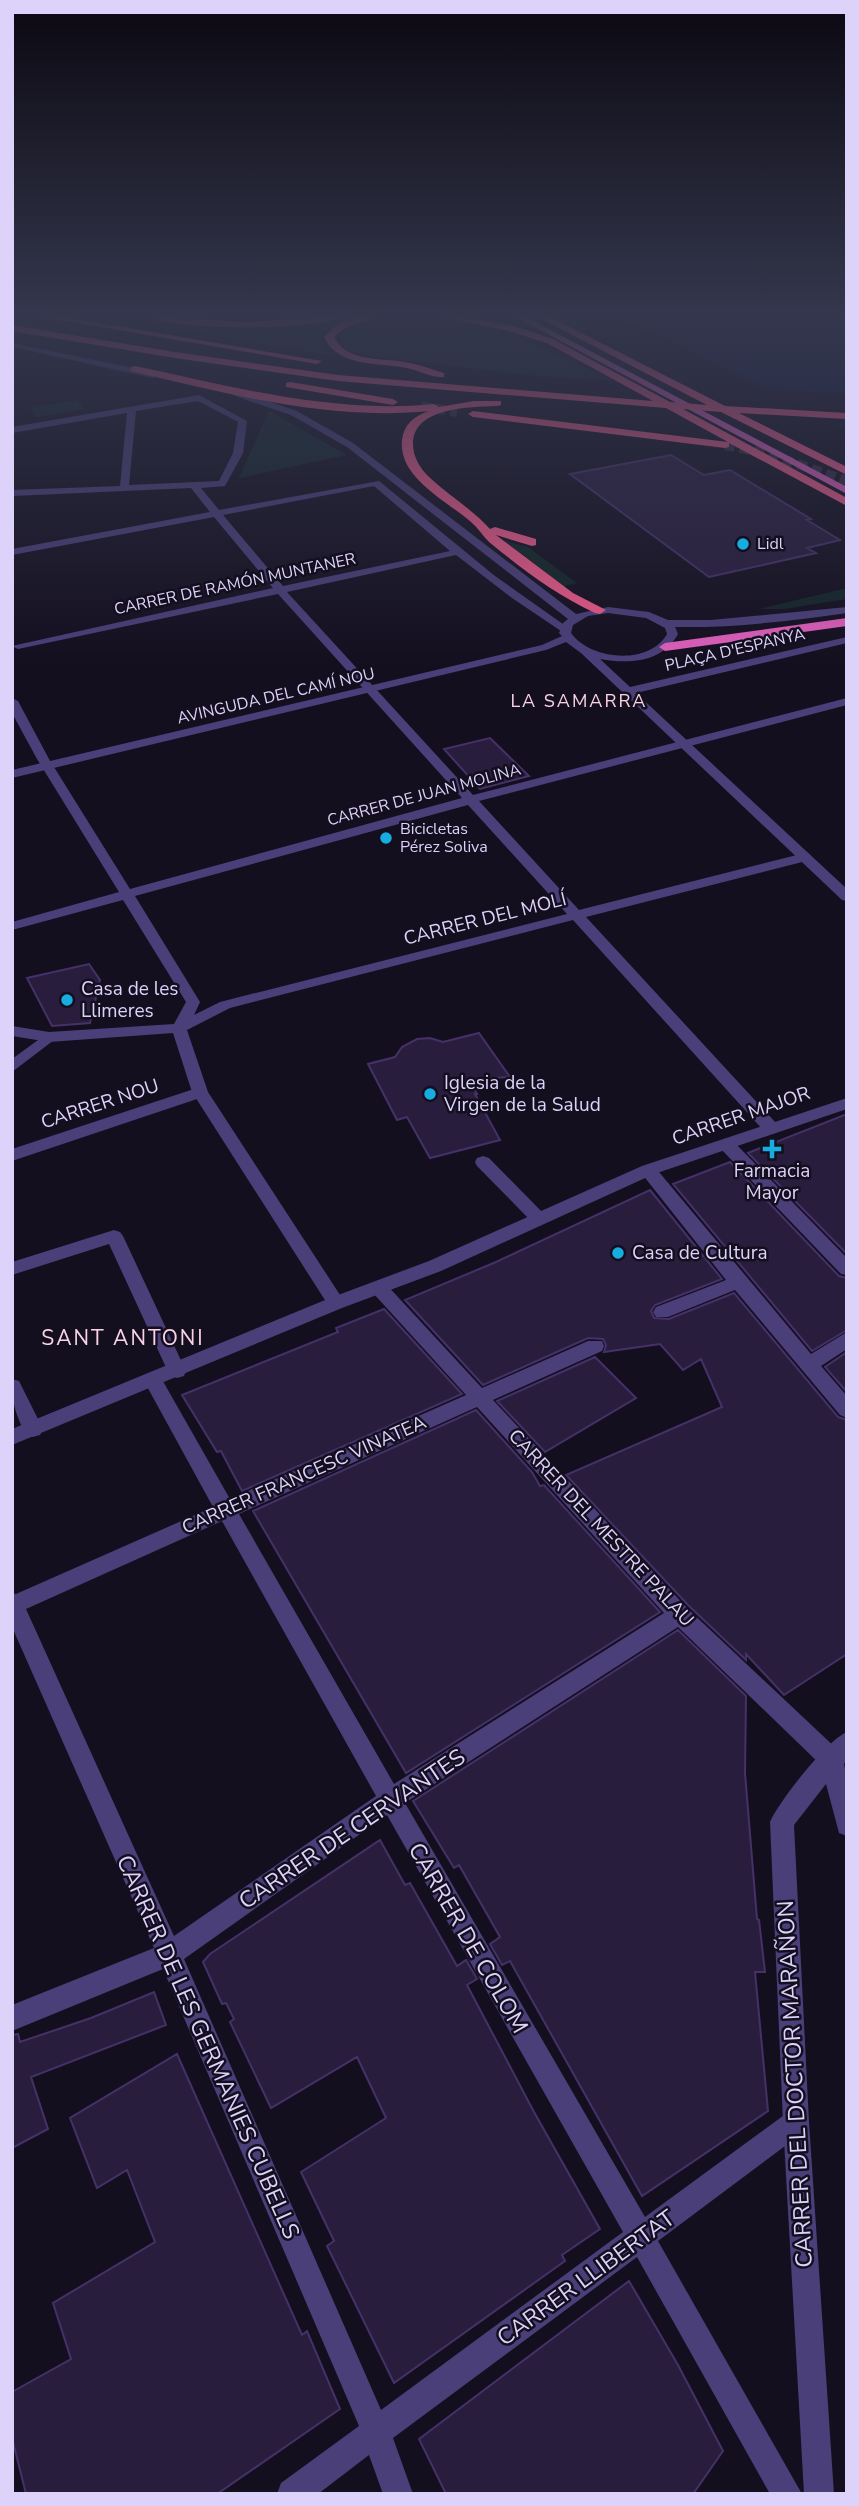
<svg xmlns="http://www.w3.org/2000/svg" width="859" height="2506" font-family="'Nunito Sans',sans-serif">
<rect width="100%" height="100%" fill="#140f1f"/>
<path fill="#132628" d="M 357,316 L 327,328 L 321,334 L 323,347 L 334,356 L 144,325 L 262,330 Z
M 396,317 L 445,320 L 514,335 L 615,381 L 539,376 L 374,357 L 351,352 L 341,343 L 340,337 L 353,326 L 366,321 Z
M 77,400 L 85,409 L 37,417 L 30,407 Z
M 269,411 L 347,455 L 239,478 Z
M 505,541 L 528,547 L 577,583 L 564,586 Z
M 847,588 L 847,599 L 784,609 L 759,609 Z"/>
<path fill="#0e1739" d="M 619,316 L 847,316 L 847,429 L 825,418 Z"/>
<path fill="#140f1f" d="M 759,389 L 847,394 L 847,424 L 827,423 Z"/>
<path fill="#291d3e" stroke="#453168" stroke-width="2" d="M 671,455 L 704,475 L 730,470 L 811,519 L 807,520 L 840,540 L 807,548 L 816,553 L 709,577 L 570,474 Z
M 490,738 L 529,776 L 480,789 L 444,749 Z
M 89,964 L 100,980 L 90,1023 L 52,1026 L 27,978 Z
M 479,1033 L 510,1077 L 491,1078 L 493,1087 L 475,1090 L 477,1094 L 475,1094 L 500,1140 L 430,1158 L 407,1117 L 397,1120 L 368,1064 L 395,1057 L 402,1047 L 417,1039 L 430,1038 L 443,1042 Z
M 847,1114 L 847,1254 L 748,1153 Z
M 730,1162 L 839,1276 L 847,1278 L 847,1330 L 812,1351 L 673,1184 Z
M 650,1190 L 722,1279 L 655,1305 L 651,1311 L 654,1318 L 669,1319 L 734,1293 L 838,1417 L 847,1420 L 847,1654 L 784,1695 L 746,1654 L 746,1660 L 689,1606 L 566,1475 L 722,1407 L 701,1359 L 683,1370 L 660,1344 L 604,1352 L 606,1345 L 603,1339 L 588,1338 L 483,1385 L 405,1300 L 496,1262 Z
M 384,1309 L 462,1394 L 242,1491 L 221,1451 L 217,1452 L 182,1395 L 338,1332 L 336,1328 Z
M 847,1352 L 847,1392 L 825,1367 Z
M 595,1357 L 636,1398 L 545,1452 L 497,1401 Z
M 476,1410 L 532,1472 L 540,1486 L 544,1485 L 660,1612 L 406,1773 L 253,1511 Z
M 678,1630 L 746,1696 L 745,1773 L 757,1919 L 759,1920 L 765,1972 L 755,1972 L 768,2111 L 642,2196 L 510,1961 L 502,1965 L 490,1944 L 500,1937 L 459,1865 L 454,1868 L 413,1801 Z
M 380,1840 L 405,1885 L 410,1883 L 457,1966 L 466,1960 L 477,1979 L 467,1985 L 534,2112 L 600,2229 L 562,2255 L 565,2261 L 394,2383 L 327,2246 L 334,2241 L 301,2172 L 386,2118 L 357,2057 L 271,2108 L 230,2022 L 234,2019 L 226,2003 L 222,2004 L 203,1962 L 210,1954 Z
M 154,1992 L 166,2025 L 31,2077 L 48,2129 L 12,2148 L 12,2035 L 18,2034 L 20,2042 L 91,2018 Z
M 177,2054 L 302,2335 L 307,2331 L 340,2409 L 217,2494 L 26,2494 L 12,2438 L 12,2392 L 71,2359 L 53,2303 L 155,2242 L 127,2170 L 97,2188 L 70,2118 Z
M 629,2281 L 678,2365 L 723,2451 L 693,2494 L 446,2494 L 419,2439 Z"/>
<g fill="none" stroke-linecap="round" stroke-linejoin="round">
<path stroke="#322c40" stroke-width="10" stroke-dasharray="10 5" stroke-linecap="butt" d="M 421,406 L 457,412
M 725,445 L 765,453 L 847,481"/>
<path fill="#4a3f79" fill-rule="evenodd" d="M 49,1032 L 57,1037 L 54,1040 L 12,1072 L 12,1059 Z
M 200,1087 L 208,1092 L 206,1096 L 12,1161 L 12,1149 Z
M 114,1230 L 120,1232 L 123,1236 L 186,1371 L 184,1376 L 177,1378 L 170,1376 L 109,1244 L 12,1275 L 12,1262 Z
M 12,1379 L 19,1381 L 43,1429 L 40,1435 L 33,1437 L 26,1435 C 15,1413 12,1403 12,1379 Z"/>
<path fill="#4a3f79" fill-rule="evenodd" d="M 199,395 L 247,421 L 243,453 L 225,486 L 201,488 L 219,510 L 379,481 L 495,576 L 570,629 L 561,631 L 512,598 L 456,555 L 287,592 L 473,795 L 847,698 L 847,705 L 479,801 L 579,910 L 805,853 L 810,854 L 810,860 L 586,917 L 776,1123 L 778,1127 L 776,1131 L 764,1131 L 573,920 L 230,1008 L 187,1030 L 208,1092 L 342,1298 L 345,1303 L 342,1308 L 330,1308 L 192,1092 L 173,1033 L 49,1042 L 12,1036 L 12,1026 L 49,1032 L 174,1024 L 186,1002 L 123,900 L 12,930 L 12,922 L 119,892 L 37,759 L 12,713 L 12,698 L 18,701 L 49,759 L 130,889 L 462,798 L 278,594 L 18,649 L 12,646 L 273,588 L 214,517 L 12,555 L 12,549 L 210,512 L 191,488 L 12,496 L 12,490 L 120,486 L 127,413 L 12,433 L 12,427 ZM 198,401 L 238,422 L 233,453 L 219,481 L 129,485 L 136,411 ZM 374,486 L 450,551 L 283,586 L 223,515 ZM 468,805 L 567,914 L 220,1002 L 194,1015 L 200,1002 L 135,896 Z
M 726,1138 L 732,1140 L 847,1258 L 847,1275 L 841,1274 L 720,1148 L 718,1144 Z
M 483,1156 L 489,1158 L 544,1214 L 547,1218 L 544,1222 L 532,1222 L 477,1166 L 475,1162 L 477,1158 Z
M 648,1164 L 654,1166 L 811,1354 L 847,1332 L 847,1349 L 821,1366 L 847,1396 L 847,1418 L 840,1415 L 735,1290 L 668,1317 L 656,1317 L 653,1312 L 656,1307 L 726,1280 L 642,1174 L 640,1170 Z
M 379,1281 L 385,1283 L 482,1388 L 588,1341 L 602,1341 L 604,1346 L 602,1351 L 493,1400 L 687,1608 L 839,1751 L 842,1759 L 839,1767 L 831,1770 L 823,1767 L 678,1627 L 405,1803 L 645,2217 L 787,2113 L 796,2109 L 805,2113 L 809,2122 L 805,2131 L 658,2241 L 802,2494 L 770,2494 L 637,2257 L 393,2438 L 413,2494 L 383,2494 L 369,2455 L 318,2494 L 277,2494 L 281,2483 L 359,2426 L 163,1969 L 12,2031 L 12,2005 L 154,1948 L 12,1627 L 12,1593 L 16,1594 L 213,1507 L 144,1381 L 146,1376 L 153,1374 L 160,1376 L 230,1499 L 466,1395 L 373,1293 L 370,1288 L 373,1283 ZM 477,1407 L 664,1613 L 394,1784 L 239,1514 ZM 222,1521 L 376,1796 L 174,1936 L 26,1609 ZM 387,1815 L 623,2232 L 381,2410 L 184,1959 Z"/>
<path fill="#4a3f79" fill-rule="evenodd" d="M 12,343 L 153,372 L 157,375 L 153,378 L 12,347 Z
M 235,390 L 297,411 L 353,443 L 576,614 L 608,607 L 649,612 L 668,620 L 711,620 L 847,607 L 847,613 C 790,621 733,628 675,627 L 678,634 C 662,663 629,664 600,659 L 630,687 L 847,637 L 847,643 L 636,693 L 847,889 L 847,901 L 842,900 L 581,653 L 566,642 L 546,650 L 12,778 L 12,770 L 542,645 L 562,636 L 559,633 L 563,623 L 568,619 L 347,447 L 291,415 L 232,395 ZM 608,613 L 646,618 L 665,628 L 667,634 C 649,666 590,660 571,633 L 573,625 L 588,616 Z
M 847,1098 L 847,1109 L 654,1174 L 441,1271 L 342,1308 L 12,1445 L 12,1429 L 330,1298 L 429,1261 L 642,1166 Z
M 847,1732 L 847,1760 L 844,1764 L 847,1777 L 847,1836 L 839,1833 L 826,1784 L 794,1825 L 809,2122 L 834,2494 L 804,2494 L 783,2122 L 770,1822 C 779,1801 827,1740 847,1732 Z"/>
<path fill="#e05fbc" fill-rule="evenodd" d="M 148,316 L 246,322 L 344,316 C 319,331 173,331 148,316 Z
M 514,316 L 524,316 L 847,487 L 847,494 Z
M 847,618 L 847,626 L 665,651 L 659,647 L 665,643 Z"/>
<path fill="#ee5a89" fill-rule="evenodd" d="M 37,316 L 58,316 L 322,361 L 317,364 Z
M 361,316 L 378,316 C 363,324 347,323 334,337 C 345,362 383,358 405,362 C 418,364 431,369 444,373 L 444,377 C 431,378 419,370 407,368 C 379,362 338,368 324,337 L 339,323 Z
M 437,316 L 457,316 L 514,326 L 553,339 L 670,402 L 707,405 L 536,316 L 548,316 L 725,406 L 847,413 L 847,419 L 739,413 L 847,467 L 847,475 L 721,412 L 683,409 L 847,498 L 847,506 L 729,443 L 729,447 L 725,448 L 473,417 L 468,414 L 473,411 L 728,442 L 666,408 L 338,381 L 175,358 L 12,331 L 12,325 L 175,352 L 338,375 L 653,401 L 547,343 L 509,331 Z
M 135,366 C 235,387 331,414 434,404 L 439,407 L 474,401 L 501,401 L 501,405 L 497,406 C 470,407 413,407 413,444 C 413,457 420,468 429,477 C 448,495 472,509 490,529 L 495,527 L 536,539 L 536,545 L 532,546 L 496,535 L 573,593 L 606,610 L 600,614 L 595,613 C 556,595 522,569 489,542 C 483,536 478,528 471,522 C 447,501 398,478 402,440 C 404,424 414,416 429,411 C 328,421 229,394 131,371 L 131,367 Z
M 290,382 L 393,399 L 398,402 L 393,405 L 286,387 L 286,383 Z"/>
</g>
<linearGradient id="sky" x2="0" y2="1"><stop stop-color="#0b0811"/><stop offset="0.47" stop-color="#34374d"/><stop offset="1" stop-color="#34374d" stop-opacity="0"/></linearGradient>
<rect width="859" height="667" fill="url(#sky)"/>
<g fill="#18ade0" stroke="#140f1f" stroke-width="2.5">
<circle cx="743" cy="544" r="7"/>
<circle cx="386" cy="838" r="7"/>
<circle cx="67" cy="1000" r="7"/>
<circle cx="430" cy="1094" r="7"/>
<path d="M768.5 1138.5h7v7h7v7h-7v7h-7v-7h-7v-7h7z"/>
<circle cx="618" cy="1253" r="7"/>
</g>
<g text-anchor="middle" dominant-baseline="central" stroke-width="5" stroke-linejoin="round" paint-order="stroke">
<g font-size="16" fill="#ddd2fa" stroke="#140f1f" text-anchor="start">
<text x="757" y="544">Lidl</text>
<text x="400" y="829">Bicicletas<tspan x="400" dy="18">Pérez Soliva</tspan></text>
</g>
<g font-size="16" fill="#ddd2fa" stroke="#140f1f">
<text transform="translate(235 584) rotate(-12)">CARRER DE RAMÓN MUNTANER</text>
<text transform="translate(735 650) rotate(-13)">PLAÇA D'ESPANYA</text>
<text transform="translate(276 696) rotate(-13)">AVINGUDA DEL CAMÍ NOU</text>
<text transform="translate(424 795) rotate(-15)">CARRER DE JUAN MOLINA</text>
</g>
<g font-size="18" letter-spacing="2" fill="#fad4e6" stroke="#140f1f">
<text x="579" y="701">LA SAMARRA</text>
</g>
<g font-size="19" fill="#ddd2fa" stroke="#140f1f">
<text transform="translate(485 919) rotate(-14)">CARRER DEL MOLÍ</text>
<text transform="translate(100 1104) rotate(-18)">CARRER NOU</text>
<text transform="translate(741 1116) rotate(-19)">CARRER MAJOR</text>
<text transform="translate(304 1475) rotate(-24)">CARRER FRANCESC VINATEA</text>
<text transform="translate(601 1528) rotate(47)">CARRER DEL MESTRE PALAU</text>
</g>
<g font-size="19" fill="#ddd2fa" stroke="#140f1f" text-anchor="start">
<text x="81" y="989">Casa de les<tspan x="81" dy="22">Llimeres</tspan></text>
<text x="444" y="1083">Iglesia de la<tspan x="444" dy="22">Virgen de la Salud</tspan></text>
<text x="772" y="1171" text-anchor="middle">Farmacia<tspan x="772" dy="22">Mayor</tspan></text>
<text x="632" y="1253">Casa de Cultura</text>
</g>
<g font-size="21" letter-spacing="2" fill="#fad4e6" stroke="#140f1f">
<text x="123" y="1338">SANT ANTONI</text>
</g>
<g font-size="23" fill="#ddd2fa" stroke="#140f1f">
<text transform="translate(352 1829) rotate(-34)">CARRER DE CERVANTES</text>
<text transform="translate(468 1938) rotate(60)">CARRER DE COLOM</text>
<text transform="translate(208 2047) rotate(66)">CARRER DE LES GERMANIES CUBELLS</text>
<text transform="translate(795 2084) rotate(-93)">CARRER DEL DOCTOR MARAÑON</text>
<text transform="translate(586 2278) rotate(-36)">CARRER LLIBERTAT</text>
</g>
</g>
<rect width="859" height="2506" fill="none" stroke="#ddd2fa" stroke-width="28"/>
</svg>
